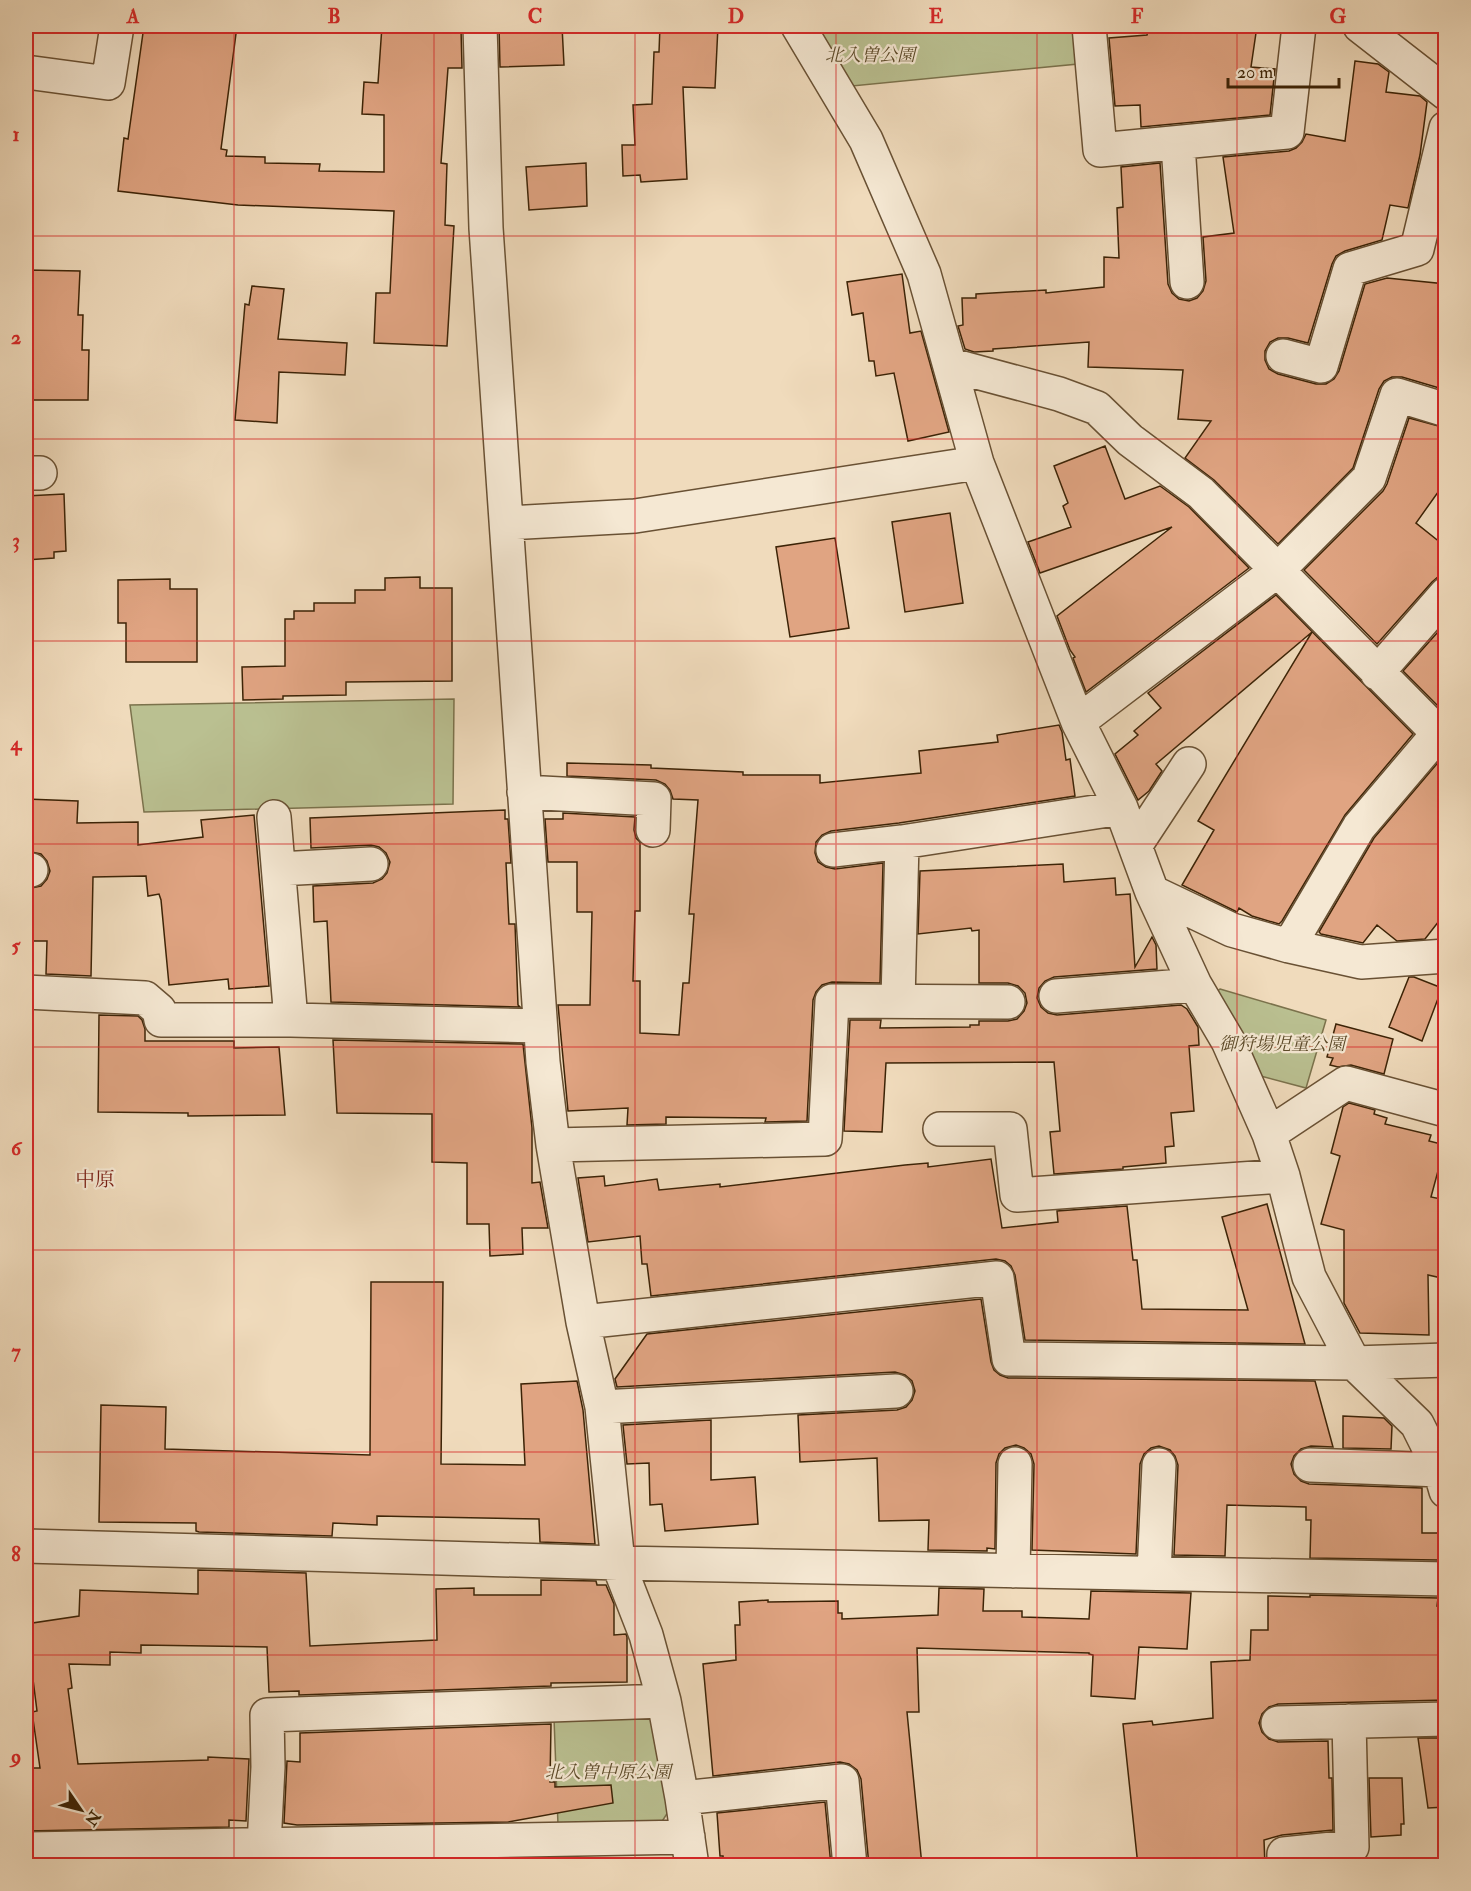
<svg xmlns="http://www.w3.org/2000/svg" width="1471" height="1891" font-family="'IM FELL Double Pica','Noto Serif JP',serif">
<rect width="100%" height="100%" fill="#f0dbbc"/>
<filter id="stains"><feTurbulence type="fractalNoise" baseFrequency=".00333" numOctaves="4"/><feColorMatrix values="0 0 0 0 .2 0 0 0 0 .09 0 0 0 0 .02 0 0 0 .5 -.17"/></filter>
<radialGradient id="worn" r=".72"><stop offset=".6" stop-color="#630" stop-opacity="0"/><stop offset="1" stop-color="#630" stop-opacity=".3"/></radialGradient>
<path fill="#bac091" stroke="#7b724c" stroke-width="1.5" d="M 818,26 L 1074,26 L 1078,64 L 852,86 Z
M 454,699 L 453,804 L 144,812 L 130,705 Z
M 1220,989 L 1326,1020 L 1306,1088 L 1257,1075 L 1214,994 Z
M 650,1715 L 670,1809 L 661,1823 L 558,1825 L 554,1718 Z"/>
<path fill="#e0a482" stroke="#3c2306" stroke-width="1.5" d="M 144,26 L 237,26 L 221,149 L 227,150 L 226,156 L 265,157 L 265,163 L 320,164 L 319,171 L 384,172 L 384,115 L 362,114 L 364,82 L 378,83 L 382,26 L 461,29 L 462,68 L 448,68 L 441,163 L 447,164 L 445,225 L 454,226 L 447,346 L 374,343 L 376,293 L 390,293 L 394,211 L 238,205 L 118,191 L 124,138 L 128,139 Z
M 499,26 L 562,26 L 564,65 L 500,67 Z
M 660,26 L 718,26 L 715,88 L 683,87 L 687,179 L 641,182 L 640,175 L 623,176 L 622,145 L 635,145 L 633,105 L 652,104 L 654,52 L 659,52 Z
M 1149,26 L 1257,26 L 1251,67 L 1275,69 L 1270,115 L 1141,127 L 1140,105 L 1115,106 L 1109,38 L 1147,35 Z
M 1355,61 L 1378,64 L 1389,72 L 1386,92 L 1420,96 L 1427,102 L 1420,155 L 1408,208 L 1390,205 L 1382,240 L 1345,251 L 1336,256 L 1332,264 L 1308,343 L 1288,338 L 1278,338 L 1270,342 L 1265,351 L 1265,360 L 1269,369 L 1278,374 L 1316,384 L 1326,384 L 1334,379 L 1339,371 L 1365,284 L 1387,278 L 1446,284 L 1446,390 L 1402,377 L 1392,377 L 1384,381 L 1379,389 L 1353,468 L 1278,544 L 1214,480 L 1185,458 L 1211,421 L 1178,419 L 1183,370 L 1088,367 L 1089,342 L 993,349 L 993,351 L 974,352 L 965,349 L 958,326 L 963,325 L 962,298 L 976,298 L 976,294 L 1046,290 L 1046,293 L 1104,287 L 1104,257 L 1119,258 L 1117,208 L 1123,207 L 1121,167 L 1160,163 L 1168,284 L 1172,293 L 1179,299 L 1189,301 L 1197,298 L 1203,291 L 1206,281 L 1203,237 L 1234,233 L 1223,157 L 1289,151 L 1296,148 L 1302,142 L 1306,134 L 1345,141 Z
M 586,163 L 587,206 L 529,210 L 526,167 Z
M 26,270 L 80,271 L 78,315 L 83,315 L 82,350 L 89,350 L 88,400 L 26,400 Z
M 902,274 L 910,333 L 921,331 L 949,432 L 908,441 L 894,373 L 876,376 L 874,361 L 869,361 L 863,313 L 852,315 L 847,282 Z
M 252,286 L 284,289 L 278,339 L 347,343 L 345,375 L 279,372 L 277,423 L 235,420 L 245,304 L 249,305 Z
M 1409,418 L 1446,428 L 1446,481 L 1416,523 L 1446,547 L 1446,570 L 1432,582 L 1377,644 L 1304,570 L 1383,491 L 1387,484 Z
M 1105,446 L 1125,499 L 1160,486 L 1189,507 L 1249,568 L 1086,692 L 1073,658 L 1075,657 L 1070,650 L 1057,616 L 1172,527 L 1040,573 L 1028,542 L 1071,527 L 1063,506 L 1068,503 L 1054,466 Z
M 64,494 L 66,551 L 54,552 L 54,558 L 26,560 L 26,496 Z
M 950,513 L 963,603 L 905,612 L 892,522 Z
M 835,538 L 849,628 L 790,637 L 776,547 Z
M 420,577 L 420,588 L 452,588 L 452,681 L 346,682 L 346,695 L 283,696 L 283,699 L 243,700 L 242,667 L 285,666 L 285,619 L 294,619 L 294,611 L 314,611 L 314,603 L 355,603 L 355,590 L 385,590 L 385,578 Z
M 170,579 L 170,589 L 197,589 L 197,662 L 126,662 L 126,623 L 118,623 L 118,580 Z
M 1276,595 L 1413,734 L 1345,815 L 1282,921 L 1279,924 L 1252,916 L 1239,908 L 1237,912 L 1182,885 L 1214,830 L 1198,821 L 1312,632 L 1156,764 L 1162,771 L 1149,791 L 1138,800 L 1115,754 L 1138,735 L 1134,731 L 1161,708 L 1148,693 Z
M 1437,633 L 1446,640 L 1446,714 L 1403,671 Z
M 1059,725 L 1062,732 L 1066,760 L 1070,759 L 1075,796 L 899,823 L 831,831 L 822,835 L 816,842 L 815,853 L 818,862 L 826,867 L 835,869 L 883,863 L 880,983 L 832,982 L 822,985 L 816,992 L 813,1000 L 807,1121 L 765,1122 L 766,1118 L 666,1117 L 666,1124 L 627,1125 L 628,1108 L 568,1111 L 558,1005 L 590,1005 L 592,912 L 577,912 L 577,862 L 548,862 L 545,819 L 563,819 L 563,813 L 635,817 L 634,830 L 636,838 L 640,842 L 640,911 L 635,911 L 633,981 L 640,981 L 640,1033 L 679,1035 L 683,983 L 689,983 L 694,914 L 689,914 L 698,800 L 673,799 L 670,790 L 665,784 L 656,780 L 567,776 L 567,763 L 651,765 L 651,768 L 743,772 L 743,775 L 820,775 L 820,783 L 921,773 L 919,751 L 998,742 L 997,735 Z
M 1441,759 L 1446,759 L 1446,912 L 1425,939 L 1397,941 L 1377,925 L 1363,943 L 1321,934 L 1319,932 L 1374,838 Z
M 26,799 L 78,801 L 77,823 L 138,822 L 138,845 L 203,837 L 201,820 L 254,815 L 269,986 L 229,989 L 228,979 L 169,985 L 161,900 L 159,894 L 148,896 L 146,876 L 93,877 L 91,976 L 46,974 L 47,941 L 26,941 L 26,889 L 41,886 L 47,879 L 50,871 L 47,861 L 41,854 L 26,851 Z
M 505,810 L 505,819 L 508,819 L 511,863 L 506,863 L 509,924 L 515,924 L 518,1005 L 520,1007 L 331,1002 L 327,921 L 314,922 L 313,886 L 373,883 L 382,879 L 387,873 L 390,862 L 386,853 L 379,847 L 371,845 L 311,848 L 310,818 Z
M 1063,864 L 1064,882 L 1115,878 L 1116,895 L 1130,894 L 1135,967 L 1152,937 L 1156,945 L 1157,969 L 1054,977 L 1045,981 L 1039,988 L 1037,998 L 1041,1007 L 1048,1013 L 1057,1015 L 1181,1005 L 1187,1009 L 1198,1027 L 1199,1045 L 1189,1046 L 1194,1111 L 1171,1113 L 1174,1146 L 1165,1147 L 1166,1163 L 1123,1167 L 1123,1169 L 1054,1174 L 1050,1132 L 1060,1131 L 1054,1062 L 886,1063 L 882,1132 L 844,1131 L 850,1020 L 881,1020 L 880,1028 L 970,1027 L 970,1025 L 979,1025 L 979,1021 L 1008,1021 L 1017,1019 L 1024,1011 L 1027,1003 L 1025,993 L 1018,986 L 1008,983 L 979,983 L 979,930 L 972,931 L 971,928 L 918,934 L 920,871 Z
M 1409,977 L 1414,977 L 1442,988 L 1422,1041 L 1389,1027 Z
M 99,1015 L 138,1016 L 142,1020 L 145,1029 L 145,1041 L 234,1041 L 234,1048 L 279,1047 L 285,1115 L 188,1116 L 188,1113 L 98,1112 Z
M 1336,1024 L 1393,1039 L 1384,1074 L 1351,1065 L 1338,1067 L 1330,1065 L 1333,1058 L 1327,1057 Z
M 333,1040 L 523,1044 L 532,1128 L 532,1183 L 540,1182 L 548,1228 L 522,1228 L 523,1254 L 490,1256 L 489,1224 L 467,1224 L 467,1163 L 432,1162 L 432,1114 L 337,1113 Z
M 1349,1103 L 1375,1110 L 1374,1114 L 1387,1118 L 1385,1124 L 1431,1135 L 1429,1141 L 1445,1145 L 1431,1197 L 1446,1200 L 1446,1279 L 1428,1275 L 1429,1335 L 1360,1333 L 1344,1303 L 1344,1230 L 1321,1224 L 1340,1156 L 1331,1153 L 1343,1107 Z
M 991,1159 L 1002,1228 L 1058,1222 L 1057,1211 L 1127,1206 L 1133,1260 L 1137,1260 L 1142,1309 L 1248,1310 L 1222,1217 L 1267,1204 L 1305,1344 L 1025,1340 L 1015,1275 L 1011,1266 L 1005,1261 L 996,1259 L 651,1296 L 647,1264 L 642,1264 L 640,1236 L 588,1242 L 578,1178 L 604,1176 L 605,1186 L 657,1179 L 659,1190 L 720,1184 L 720,1187 L 905,1165 L 928,1163 L 928,1167 Z
M 371,1282 L 443,1282 L 441,1464 L 525,1465 L 521,1384 L 577,1381 L 583,1410 L 595,1544 L 540,1542 L 539,1519 L 377,1516 L 377,1525 L 333,1523 L 332,1536 L 199,1532 L 196,1531 L 196,1523 L 99,1522 L 101,1405 L 166,1407 L 165,1449 L 370,1455 Z
M 981,1299 L 991,1362 L 994,1370 L 1000,1375 L 1008,1378 L 1315,1381 L 1333,1447 L 1311,1446 L 1301,1449 L 1294,1456 L 1291,1464 L 1294,1474 L 1301,1481 L 1309,1484 L 1422,1488 L 1422,1533 L 1439,1533 L 1438,1560 L 1310,1558 L 1311,1520 L 1306,1520 L 1306,1507 L 1227,1505 L 1225,1556 L 1174,1555 L 1178,1465 L 1175,1456 L 1170,1450 L 1159,1446 L 1151,1448 L 1144,1454 L 1140,1464 L 1136,1554 L 1032,1550 L 1034,1464 L 1031,1454 L 1024,1448 L 1016,1445 L 1005,1448 L 999,1454 L 996,1463 L 995,1549 L 987,1548 L 987,1551 L 928,1550 L 929,1520 L 879,1521 L 877,1458 L 800,1462 L 798,1415 L 897,1410 L 906,1407 L 912,1400 L 915,1391 L 912,1381 L 905,1375 L 895,1372 L 617,1387 L 615,1379 L 647,1334 Z
M 1343,1416 L 1384,1418 L 1392,1426 L 1391,1449 L 1343,1448 Z
M 711,1420 L 711,1480 L 755,1477 L 758,1524 L 665,1531 L 662,1504 L 650,1505 L 649,1463 L 627,1464 L 623,1425 Z
M 198,1570 L 306,1573 L 310,1646 L 437,1640 L 436,1589 L 474,1588 L 474,1595 L 541,1595 L 541,1580 L 596,1581 L 597,1585 L 606,1585 L 614,1604 L 614,1635 L 626,1634 L 627,1637 L 627,1682 L 551,1683 L 551,1686 L 299,1695 L 299,1691 L 269,1692 L 267,1647 L 141,1645 L 141,1653 L 110,1652 L 110,1665 L 69,1664 L 72,1688 L 68,1689 L 78,1764 L 208,1760 L 208,1757 L 249,1759 L 246,1821 L 229,1820 L 229,1827 L 26,1831 L 26,1768 L 40,1768 L 32,1712 L 37,1711 L 26,1624 L 79,1616 L 80,1590 L 198,1594 Z
M 939,1588 L 984,1589 L 983,1611 L 1022,1611 L 1022,1617 L 1089,1619 L 1091,1591 L 1191,1593 L 1187,1649 L 1139,1647 L 1135,1699 L 1091,1696 L 1093,1655 L 1089,1654 L 1089,1653 L 917,1648 L 919,1712 L 907,1712 L 922,1866 L 869,1866 L 861,1779 L 857,1770 L 849,1764 L 840,1762 L 713,1776 L 703,1664 L 736,1660 L 735,1625 L 740,1625 L 739,1602 L 768,1600 L 768,1602 L 838,1601 L 838,1613 L 842,1613 L 842,1619 L 938,1615 Z
M 1310,1595 L 1438,1598 L 1437,1606 L 1446,1607 L 1446,1700 L 1278,1704 L 1269,1707 L 1262,1714 L 1259,1723 L 1262,1732 L 1269,1739 L 1278,1742 L 1328,1741 L 1329,1778 L 1332,1778 L 1333,1830 L 1282,1835 L 1264,1840 L 1265,1866 L 1138,1866 L 1123,1724 L 1152,1721 L 1153,1725 L 1213,1718 L 1211,1662 L 1250,1660 L 1251,1630 L 1268,1630 L 1268,1596 L 1310,1597 Z
M 551,1724 L 550,1782 L 555,1782 L 555,1787 L 611,1785 L 613,1803 L 508,1822 L 297,1825 L 284,1823 L 287,1761 L 300,1762 L 300,1733 Z
M 1418,1738 L 1446,1738 L 1446,1807 L 1428,1808 Z
M 1369,1778 L 1402,1778 L 1404,1824 L 1401,1824 L 1401,1835 L 1371,1837 Z
M 825,1802 L 831,1866 L 724,1866 L 723,1856 L 720,1856 L 717,1813 Z
M 440,1860 L 441,1866 L 298,1866 L 298,1863 Z"/>
<g fill="none" stroke-linecap="round" stroke-linejoin="round">
<defs>
<path id="minor" d="M 480,26 L 486,228 L 543,1062 L 553,1145 L 583,1322 L 602,1407 L 618,1563 L 646,1635 L 664,1701 L 682,1798 L 692,1866
M 798,26 L 866,140 L 924,274 L 977,463 L 1078,722 L 1121,808 L 1152,892 L 1195,985 L 1228,1041 L 1269,1134 L 1283,1176 L 1309,1277 L 1354,1363 L 1417,1424 L 1440,1470 L 1446,1491
M 1089,26 L 1100,150 L 1287,132 L 1299,26
M 1360,26 L 1446,93
M 26,72 L 108,83 L 117,26
M 1178,144 L 1187,282
M 1283,356 L 1321,366 L 1350,269 L 1417,249 L 1446,128
M 951,365 L 1059,394 L 1097,408 L 1130,440 L 1201,493 L 1446,741
M 26,473 L 40,473
M 507,523 L 635,516 L 977,463
M 1377,673 L 1446,594
M 1078,722 L 1278,570 L 1369,478 L 1397,395 L 1446,410
M 524,792 L 654,799 L 653,830
M 274,817 L 291,1020
M 1135,846 L 1189,764
M 833,850 L 902,842 L 1121,808
M 279,869 L 371,864
M 26,870 L 31,870
M 1152,892 L 1232,930 L 1289,946 L 1361,962 L 1446,956
M 1289,946 L 1359,827 L 1438,734
M 26,992 L 145,998 L 159,1010 L 161,1020 L 291,1020 L 540,1026
M 1056,996 L 1195,985
M 898,1001 L 902,842
M 940,1129 L 1010,1129 L 1017,1195 L 1283,1176
M 1269,1134 L 1346,1083 L 1446,1110
M 553,1145 L 825,1139 L 832,1001 L 1008,1002
M 583,1322 L 997,1278 L 1009,1359 L 1354,1363 L 1446,1360
M 602,1407 L 896,1391
M 1310,1465 L 1440,1470
M 26,1546 L 618,1563 L 1446,1579
M 1013,1571 L 1015,1464
M 1154,1573 L 1159,1465
M 1278,1723 L 1446,1719
M 682,1798 L 842,1781 L 850,1866
M 263,1865 L 268,1767 L 267,1715 L 664,1701
M 29,1866 L 29,1849 L 688,1837
M 1284,1866 L 1284,1854 L 1352,1847 L 1349,1721"/>
</defs>
<use href="#minor" stroke="#695134" stroke-width="36"/>
<use href="#minor" stroke="#f5e8d3" stroke-width="33"/>
</g>
<path fill="none" stroke="#d62828" stroke-width="1.5" stroke-opacity="0.55" d="M 234,26 L 234,1866M 434,26 L 434,1866M 635,26 L 635,1866M 836,26 L 836,1866M 1037,26 L 1037,1866M 1237,26 L 1237,1866M 26,236 L 1446,236M 26,439 L 1446,439M 26,641 L 1446,641M 26,844 L 1446,844M 26,1047 L 1446,1047M 26,1250 L 1446,1250M 26,1452 L 1446,1452M 26,1655 L 1446,1655"/>
<g text-anchor="middle" dominant-baseline="central" stroke-width="4.5" stroke-linejoin="round" paint-order="stroke">
<g font-size="18" font-style="italic" fill="#5c4a29" stroke="#f5e8d3">
<text x="870" y="55">北入曽公園</text>
<text x="1282" y="1044">御狩場児童公園</text>
<text x="608" y="1772">北入曽中原公園</text>
</g>
<g font-size="20" fill="#7a1f14" stroke="#f5e8d3">
<text x="95" y="1179">中原</text>
</g>
</g>
<rect width="1471" height="1891" fill="none" stroke="#f0dbbc" stroke-width="66"/>
<g transform="translate(81 1810) rotate(125)" stroke="#f5e8d3" stroke-width="4.5" paint-order="stroke">
<path d="M0-4.5L10 22L0 15L-10 22Z" fill="#3c2306"/>
<text y="-9" font-size="16" font-weight="bold" text-anchor="middle" fill="#3c2306">N</text>
</g>
<path d="M1228 78v9h111v-9" fill="none" stroke="#3c2306" stroke-width="3"/>
<text x="1237" y="78" font-size="18" fill="#3c2306" stroke="#f5e8d3" stroke-width="4.5" paint-order="stroke">20 m</text>
<rect x="33" y="33" width="1405" height="1825" fill="none" stroke="#d62828" stroke-width="2"/>
<g font-size="20" text-anchor="middle" font-weight="bold" fill="#d62828">
<text x="133" y="23">A</text>
<text x="334" y="23">B</text>
<text x="535" y="23">C</text>
<text x="736" y="23">D</text>
<text x="936" y="23">E</text>
<text x="1137" y="23">F</text>
<text x="1338" y="23">G</text>
<text x="16" y="141">1</text>
<text x="16" y="344">2</text>
<text x="16" y="547">3</text>
<text x="16" y="750">4</text>
<text x="16" y="952">5</text>
<text x="16" y="1155">6</text>
<text x="16" y="1358">7</text>
<text x="16" y="1561">8</text>
<text x="16" y="1763">9</text>
</g>
<rect width="100%" height="100%" filter="url(#stains)"/>
<rect width="100%" height="100%" fill="url(#worn)"/>
</svg>
